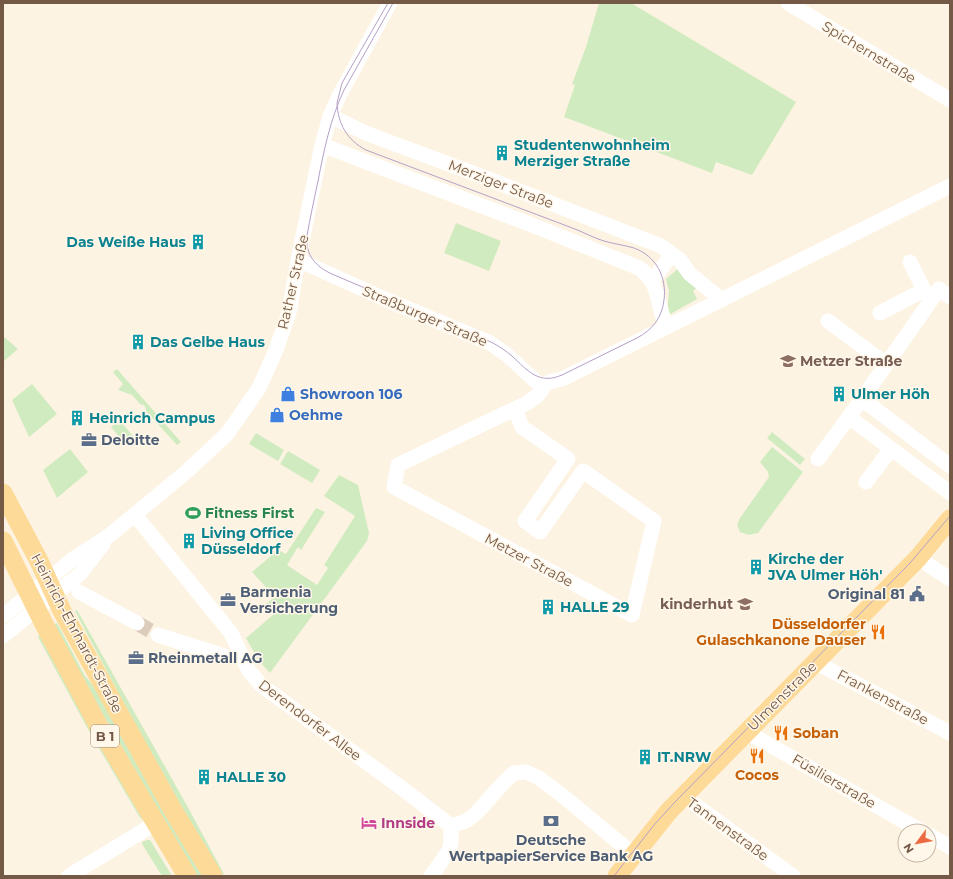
<svg xmlns="http://www.w3.org/2000/svg" width="953" height="879" font-family="Montserrat,sans-serif">
<rect width="100%" height="100%" fill="#fdf3e2"/>
<path fill="#d1ebc0" d="M 599,3 L 631,3 L 796,102 L 752,175 L 716,162 L 712,173 L 564,117 L 575,85 L 572,84 L 586,47 Z
M 456,223 L 501,241 L 489,271 L 444,253 Z
M 680,267 L 699,286 L 693,291 L 697,299 L 667,316 L 669,291 L 666,279 Z
M 3,336 L 18,349 L 3,362 Z
M 117,369 L 181,442 L 177,445 L 146,411 L 146,409 L 144,405 L 140,404 L 132,395 L 118,390 L 123,384 L 113,372 Z
M 32,384 L 57,414 L 29,437 L 12,400 Z
M 122,423 L 139,443 L 135,446 L 130,443 L 126,445 L 111,427 L 115,424 L 119,425 Z
M 772,432 L 805,459 L 800,465 L 767,438 Z
M 256,433 L 284,450 L 278,461 L 249,444 Z
M 772,447 L 803,472 L 758,533 L 749,535 L 740,532 L 737,525 L 740,518 L 769,477 L 768,472 L 760,462 Z
M 70,449 L 88,472 L 57,498 L 43,470 Z
M 288,451 L 320,470 L 312,483 L 280,464 Z
M 339,475 L 358,485 L 369,533 L 367,541 L 270,673 L 259,661 L 246,638 L 274,614 L 266,604 L 275,597 L 252,572 L 278,550 L 286,554 L 316,508 L 325,512 L 301,550 L 298,547 L 287,565 L 317,585 L 328,568 L 324,565 L 355,516 L 324,496 Z
M 77,610 L 190,811 L 224,874 L 222,875 C 169,789 122,700 75,611 Z
M 57,623 L 85,676 L 99,692 L 204,876 L 197,876 L 183,853 L 94,699 L 53,625 Z
M 39,635 L 141,816 L 142,821 L 89,731 L 38,637 Z
M 147,840 L 150,840 L 172,876 L 162,876 L 142,844 L 142,842 Z"/>
<g fill="none" stroke-linecap="round" stroke-linejoin="round">
<path stroke="#dbccbb" stroke-width="15" stroke-dasharray="15 8" stroke-linecap="butt" d="M 137,623 L 158,635"/>
<path stroke="#fff" stroke-width="15" d="M 788,3 L 950,100
M 330,116 L 368,134 L 478,175 L 661,246 L 679,259 L 690,274 L 722,300
M 322,145 L 532,225 L 639,268 C 661,283 656,305 667,327
M 298,260 L 387,300 L 490,343 L 506,354 L 542,387
M 652,281 L 672,254
M 880,313 L 924,290 L 910,262
M 828,321 L 886,364
M 862,399 L 950,466
M 515,409 L 522,427 L 568,459 L 525,521 L 540,532 L 583,471 L 654,521 L 632,615 L 394,487 L 398,465 L 527,403 L 537,396 L 545,385 L 549,382 L 562,379 L 950,186
M 849,417 L 950,493
M 818,459 L 862,399 L 939,289 L 950,297
M 866,482 L 891,449
M 135,515 L 231,633 L 249,671 L 261,685 L 403,789 L 451,826 L 466,821 L 473,816 L 481,808 L 503,783 L 514,773 L 526,772 L 539,778 L 563,796 L 634,855
M 918,558 L 950,579
M 79,592 L 137,623
M 3,616 L 73,559 L 110,535 L 185,473 L 227,434 L 259,388 L 276,350 L 289,313 L 298,260 L 322,145 L 330,116 L 340,94 L 390,3
M 158,635 L 224,656
M 3,636 L 80,574 L 103,544
M 815,662 L 950,733
M 747,732 L 921,831
M 683,796 L 793,876
M 929,835 L 950,847
M 69,876 L 156,823
M 431,876 L 449,851 L 451,843 L 451,826"/>
<path stroke="#feda98" stroke-width="19" d="M 3,493 L 39,561 L 62,611 L 174,812 L 213,876
M 3,541 L 44,624 L 98,725 L 187,876
M 617,876 L 669,811 L 918,558 L 950,519"/>
<path stroke="#b5a0c7" stroke-width="1" d="M 388,3 L 342,83 L 337,103 C 338,124 347,140 366,150 L 575,229 C 585,233 594,238 604,241 C 614,244 624,245 634,248 C 656,256 667,277 664,300 C 662,318 652,330 637,338 L 562,375 C 539,385 528,371 512,356 C 506,351 499,346 491,342 L 332,274 C 316,267 305,255 307,236 C 310,218 314,200 318,181 C 324,150 330,120 344,90 L 393,3
M 614,876 L 654,825 L 675,802 L 910,563 L 950,516"/>
</g>
<defs>
<symbol id="building-bare" viewBox="-9 -9 18 18"><path d="M-4-6H4V6H1V3H-1V6H-4ZM-2.5-4.3h1.7v1.8h-1.7ZM.8-4.3h1.7v1.8H.8ZM-2.5-1h1.7V.8h-1.7ZM.8-1h1.7V.8H.8Z" fill="#0f9aa8" stroke="#fff7e9" stroke-width="2.5" paint-order="stroke"/></symbol>
<symbol id="school-bare" viewBox="-9 -9 18 18"><path d="M0-5L7-2L0 1L-7-2ZM-4 1L0 2.5L4 1V4Q0 6-4 4Z" fill="#8d6e63" stroke="#fff7e9" stroke-width="2.5" paint-order="stroke"/></symbol>
<symbol id="shop-bare" viewBox="-9 -9 18 18"><path d="M-5-2.5h2.3a2.7 3.5 0 0 1 5.4 0H5L5.5 6h-11ZM-1.5-2.5h3a1.5 2.3 0 0 0-3 0Z" fill="#3f7fe0" stroke="#fff7e9" stroke-width="2.5" paint-order="stroke"/></symbol>
<symbol id="office-bare" viewBox="-9 -9 18 18"><path d="M-6-3h4V-5.5h4V-3h4V5H-6ZM-1-4.5V-3h2v-1.5ZM-6 0V1H6V0Z" fill="#5c6f8a" stroke="#fff7e9" stroke-width="2.5" paint-order="stroke"/></symbol>
<symbol id="stadium-bare" viewBox="-9 -9 18 18"><path d="M0-5a6.5 5 0 1 0 0 10a6.5 5 0 1 0 0-10ZM-3.5-1.8h7v3.6h-7Z" fill="#2e9e5b" stroke="#fff7e9" stroke-width="2.5" paint-order="stroke"/></symbol>
<symbol id="civic-bare" viewBox="-9 -9 18 18"><path d="M-.6-6.5H3V-4.5H.6V-3L4-1V1h2V6H-6V1h2V-1L-.6-3ZM-1.2 2.5V6h2.4V2.5Z" fill="#5c6f8a" stroke="#fff7e9" stroke-width="2.5" paint-order="stroke"/></symbol>
<symbol id="restaurant-bare" viewBox="-9 -9 18 18"><path d="M-5-6h1v4h1v-4h1v4h1v-4h1v5L-1.5 .5V6h-2V.5L-5-1ZM5-6V6H3V1.5H1.5Q1.5-4 5-6Z" fill="#e8710a" stroke="#fff7e9" stroke-width="2.5" paint-order="stroke"/></symbol>
<symbol id="bank-bare" viewBox="-9 -9 18 18"><path d="M-6-4H6V4H-6ZM0-2.3a2.3 2.3 0 1 0 0 4.6a2.3 2.3 0 1 0 0-4.6Z" fill="#5c6f8a" stroke="#fff7e9" stroke-width="2.5" paint-order="stroke"/></symbol>
<symbol id="hotel-bare" viewBox="-9 -9 18 18"><path d="M-6-4.5h1.5V1H6V5H4.5V3h-9V5H-6ZM-4 0a1.8 1.8 0 1 1 3.6 0ZM.5 0V-2.5h3Q6-2.5 6 0Z" fill="#d1479c" stroke="#fff7e9" stroke-width="2.5" paint-order="stroke"/></symbol>
</defs>
<g fill-rule="evenodd">
<use href="#building-bare" x="491" y="142" width="22" height="22"/>
<use href="#building-bare" x="187" y="231" width="22" height="22"/>
<use href="#building-bare" x="127" y="331" width="22" height="22"/>
<use href="#school-bare" x="777" y="350" width="22" height="22"/>
<use href="#shop-bare" x="277" y="383" width="22" height="22"/>
<use href="#building-bare" x="828" y="383" width="22" height="22"/>
<use href="#shop-bare" x="266" y="404" width="22" height="22"/>
<use href="#building-bare" x="66" y="407" width="22" height="22"/>
<use href="#office-bare" x="78" y="429" width="22" height="22"/>
<use href="#stadium-bare" x="182" y="502" width="22" height="22"/>
<use href="#building-bare" x="178" y="530" width="22" height="22"/>
<use href="#building-bare" x="745" y="556" width="22" height="22"/>
<use href="#civic-bare" x="906" y="583" width="22" height="22"/>
<use href="#office-bare" x="217" y="589" width="22" height="22"/>
<use href="#school-bare" x="734" y="593" width="22" height="22"/>
<use href="#building-bare" x="537" y="596" width="22" height="22"/>
<use href="#restaurant-bare" x="867" y="621" width="22" height="22"/>
<use href="#office-bare" x="125" y="647" width="22" height="22"/>
<use href="#restaurant-bare" x="770" y="722" width="22" height="22"/>
<use href="#restaurant-bare" x="746" y="745" width="22" height="22"/>
<use href="#building-bare" x="634" y="746" width="22" height="22"/>
<use href="#building-bare" x="193" y="766" width="22" height="22"/>
<use href="#bank-bare" x="540" y="810" width="22" height="22"/>
<use href="#hotel-bare" x="358" y="812" width="22" height="22"/>
</g>
<g text-anchor="middle" dominant-baseline="central" stroke-width="3" stroke-linejoin="round" paint-order="stroke">
<rect fill="#fff7e9" stroke="#9e8878" stroke-width="1" x="91" y="725" width="28" height="22" rx="3"/>
<g font-size="13" font-weight="bold" fill="#755947">
<text x="105" y="736">B 1</text>
</g>
<g font-size="14" fill="#755947" stroke="#fff7e9">
<text transform="translate(869 52) rotate(31)">Spichernstraße</text>
<text transform="translate(501 184) rotate(21)">Merziger Straße</text>
<text transform="translate(293 282) rotate(-77)">Rather Straße</text>
<text transform="translate(425 316) rotate(23)">Straßburger Straße</text>
<text transform="translate(529 560) rotate(28)">Metzer Straße</text>
<text transform="translate(77 633) rotate(62)">Heinrich-Ehrhardt-Straße</text>
<text transform="translate(782 696) rotate(-45)">Ulmenstraße</text>
<text transform="translate(883 697) rotate(28)">Frankenstraße</text>
<text transform="translate(310 720) rotate(37)">Derendorfer Allee</text>
<text transform="translate(834 781) rotate(30)">Füsilierstraße</text>
<text transform="translate(728 829) rotate(36)">Tannenstraße</text>
</g>
<g font-size="14" font-weight="bold" fill="#0d838f" stroke="#fff7e9" text-anchor="start">
<text x="514" y="145">Studentenwohnheim<tspan x="514" dy="16">Merziger Straße</tspan></text>
<text x="186" y="242" text-anchor="end">Das Weiße Haus</text>
<text x="150" y="342">Das Gelbe Haus</text>
<text x="851" y="394">Ulmer Höh</text>
<text x="89" y="418">Heinrich Campus</text>
<text x="201" y="533">Living Office<tspan x="201" dy="16">Düsseldorf</tspan></text>
<text x="768" y="559">Kirche der<tspan x="768" dy="16">JVA Ulmer Höh'</tspan></text>
<text x="560" y="607">HALLE 29</text>
<text x="657" y="757">IT.NRW</text>
<text x="216" y="777">HALLE 30</text>
</g>
<g font-size="14" font-weight="bold" fill="#785e54" stroke="#fff7e9" text-anchor="start">
<text x="800" y="361">Metzer Straße</text>
<text x="733" y="604" text-anchor="end">kinderhut</text>
</g>
<g font-size="14" font-weight="bold" fill="#366cbe" stroke="#fff7e9" text-anchor="start">
<text x="300" y="394">Showroon 106</text>
<text x="289" y="415">Oehme</text>
</g>
<g font-size="14" font-weight="bold" fill="#4e5e75" stroke="#fff7e9" text-anchor="start">
<text x="101" y="440">Deloitte</text>
<text x="240" y="592">Barmenia<tspan x="240" dy="16">Versicherung</tspan></text>
<text x="905" y="594" text-anchor="end">Original 81</text>
<text x="148" y="658">Rheinmetall AG</text>
<text x="551" y="840" text-anchor="middle">Deutsche<tspan x="551" dy="16">WertpapierService Bank AG</tspan></text>
</g>
<g font-size="14" font-weight="bold" fill="#27864d" stroke="#fff7e9" text-anchor="start">
<text x="205" y="513">Fitness First</text>
</g>
<g font-size="14" font-weight="bold" fill="#c56008" stroke="#fff7e9" text-anchor="end">
<text x="866" y="624">Düsseldorfer<tspan x="866" dy="16">Gulaschkanone Dauser</tspan></text>
<text x="793" y="733" text-anchor="start">Soban</text>
<text x="757" y="775" text-anchor="middle">Cocos</text>
</g>
<g font-size="14" font-weight="bold" fill="#b23c85" stroke="#fff7e9" text-anchor="start">
<text x="381" y="823">Innside</text>
</g>
</g>
<rect width="953" height="879" fill="none" stroke="#755947" stroke-width="8"/>
<g transform="translate(917 843) rotate(238)"><circle r="19" fill="#fff7e9" stroke="#c8b8a8"/>
<path d="M0-3L7 15L0 10L-7 15Z" fill="#ec6a42"/>
<text y="-6" font-size="11" font-weight="bold" text-anchor="middle" fill="#755947">N</text>
</g>
</svg>
